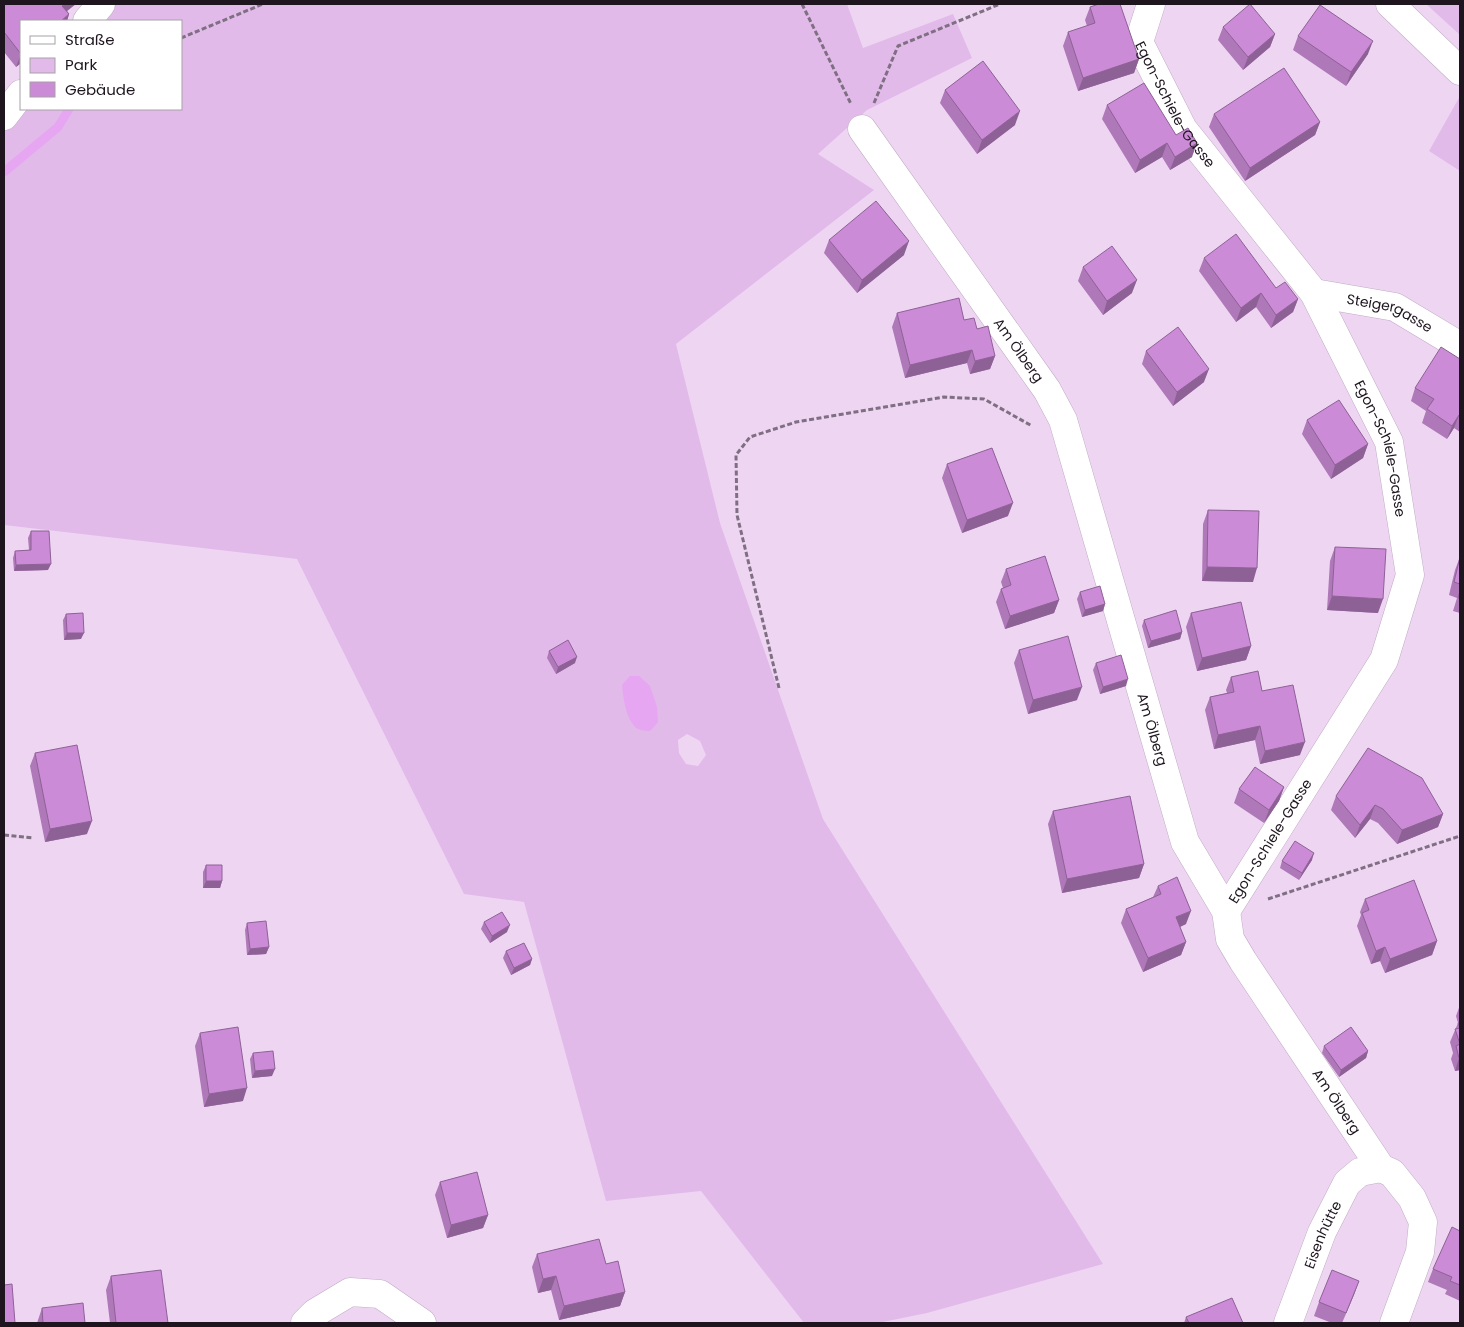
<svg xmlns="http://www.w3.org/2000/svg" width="1464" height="1327" font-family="Poppins,sans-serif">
<rect width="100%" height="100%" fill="#eed6f3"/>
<path fill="#e2baea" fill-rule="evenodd" d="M 88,4 L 847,4 L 863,48 L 953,14 L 972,58 L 867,110 L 818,154 L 874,190 L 676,344 L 720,523 L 823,819 L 1103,1264 L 927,1313 L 878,1323 L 804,1323 L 701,1191 L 606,1201 L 524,902 L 464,894 L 297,559 L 4,525 L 4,103 L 21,109 L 181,109 L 181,21 L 74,21 ZM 687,734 L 700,741 L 706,755 L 698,766 L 686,764 L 679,753 L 678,740 Z
M 1426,4 L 1460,4 L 1460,35 Z
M 1460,96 L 1460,171 L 1429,151 Z"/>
<path fill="#e6a6f2" d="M 630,676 L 639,676 L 650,686 L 657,707 L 658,722 L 650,731 C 646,731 641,730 638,729 C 626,722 623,697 622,685 Z"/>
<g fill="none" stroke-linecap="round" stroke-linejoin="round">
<path stroke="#e6a6f2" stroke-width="9" d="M 4,172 L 58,127 L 69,109"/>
<defs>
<g id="street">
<path id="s1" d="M 1151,4 L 1139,42 L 1183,129 L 1314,293 L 1389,442 L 1410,575 L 1384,660 L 1226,911"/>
<path d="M 1390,4 L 1460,71"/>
<path d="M 87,21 L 101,4"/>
<path d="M 4,116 L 21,94"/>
<path id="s2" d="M 862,129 L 1047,390 L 1063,420 L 1185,842 L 1226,911 L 1230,939 L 1243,961 L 1381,1168 L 1392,1173 L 1412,1198 L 1423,1222 L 1420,1252 L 1394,1323"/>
<path id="s3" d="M 1314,293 L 1395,307 L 1460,346"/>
<path d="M 305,1323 L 315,1313 L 350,1292 L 380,1294 L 422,1323"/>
<path id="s4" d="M 1288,1323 L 1322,1232 L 1347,1183 L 1360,1172 L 1381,1168"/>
</g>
</defs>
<use href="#street" stroke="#c1aac5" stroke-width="29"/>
<path stroke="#7f6f82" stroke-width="3" stroke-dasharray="5 2.5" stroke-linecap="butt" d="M 802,4 L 851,104
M 181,38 L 263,4
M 874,103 L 898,46 L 1000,4
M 779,688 L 737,515 L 736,455 L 750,437 L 796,422 L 944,397 L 984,399 L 1032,426
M 4,835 L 33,838
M 1268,899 L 1460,836"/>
<use href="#street" stroke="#fff" stroke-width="28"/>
</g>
<path fill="#af78b8" d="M 4,4 L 67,11 L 69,14 L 67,21 L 21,21 L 21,63 L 16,67 L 4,52 Z
M 1090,7 L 1139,59 L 1134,73 L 1078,91 L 1063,46 L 1068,32 L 1087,26 L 1085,20 Z
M 1223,27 L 1275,34 L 1270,47 L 1243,70 L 1218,40 Z
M 1298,36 L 1368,54 L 1346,86 L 1293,50 Z
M 945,90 L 1015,125 L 977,154 L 940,103 Z
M 1107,105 L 1176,135 L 1192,157 L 1170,170 L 1162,157 L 1135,173 L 1102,119 Z
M 1214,114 L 1320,122 L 1315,135 L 1245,181 L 1209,127 Z
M 829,240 L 904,255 L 857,293 L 824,253 Z
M 1204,258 L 1276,288 L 1298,299 L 1293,312 L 1271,328 L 1256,307 L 1236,322 L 1199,271 Z
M 1083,267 L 1132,293 L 1103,315 L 1078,281 Z
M 897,313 L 964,320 L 977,329 L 995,356 L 990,369 L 970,374 L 967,363 L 905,378 L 892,327 Z
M 1146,351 L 1204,382 L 1173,406 L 1142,364 Z
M 1460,359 L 1460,432 L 1454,428 L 1447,439 L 1422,423 L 1426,411 L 1411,401 L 1415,388 Z
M 1307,420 L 1368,444 L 1363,458 L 1331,479 L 1302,434 Z
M 947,464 L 1008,516 L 962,533 L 942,478 Z
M 1208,510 L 1253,582 L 1202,581 L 1203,524 Z
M 31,531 L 48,570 L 14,571 L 13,558 L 15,551 L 29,550 L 28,538 Z
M 1335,547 L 1378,613 L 1327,610 L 1330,561 Z
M 1460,557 L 1460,613 L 1453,611 L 1457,598 L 1449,595 L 1455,570 Z
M 1006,569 L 1059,600 L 1054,613 L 1005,629 L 996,602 L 1001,589 L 1003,588 L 1001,582 Z
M 1080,592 L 1105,604 L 1103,611 L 1082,617 L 1077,599 Z
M 1191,613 L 1251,646 L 1246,660 L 1197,671 L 1186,627 Z
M 66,614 L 81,639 L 64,640 L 63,620 Z
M 1144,620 L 1182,632 L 1180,639 L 1148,648 L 1142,626 Z
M 1019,650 L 1077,700 L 1028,714 L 1014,663 Z
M 549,651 L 575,663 L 556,674 L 547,658 Z
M 1096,663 L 1126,686 L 1100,694 L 1093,670 Z
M 1231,677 L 1262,691 L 1300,755 L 1260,764 L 1255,740 L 1214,749 L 1205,710 L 1210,697 L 1227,693 L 1226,690 Z
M 35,753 L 87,834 L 45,842 L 30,766 Z
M 1284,787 L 1279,801 L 1264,823 L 1234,803 L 1239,789 Z
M 1336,796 L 1443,814 L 1438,827 L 1397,844 L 1378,823 L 1370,819 L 1355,838 L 1331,810 Z
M 1053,811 L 1144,864 L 1139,878 L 1062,893 L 1048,824 Z
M 1312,860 L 1299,880 L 1280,868 L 1282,861 Z
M 206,865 L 222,881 L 220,888 L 203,888 L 203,872 Z
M 1158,886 L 1186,924 L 1180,927 L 1186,942 L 1181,955 L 1143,972 L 1121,923 L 1126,909 L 1153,897 Z
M 1365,899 L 1437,941 L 1432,955 L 1385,973 L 1380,961 L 1371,964 L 1357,926 L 1361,915 L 1360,912 Z
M 484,922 L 507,932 L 490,943 L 481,929 Z
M 247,923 L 269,947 L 266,954 L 247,955 L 245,930 Z
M 506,951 L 532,959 L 530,965 L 511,975 L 503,958 Z
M 1460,1005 L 1460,1070 L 1455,1071 L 1451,1059 L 1453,1053 L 1450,1042 L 1458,1023 L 1456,1016 Z
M 200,1033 L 243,1101 L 204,1107 L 195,1046 Z
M 1324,1046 L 1368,1051 L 1366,1058 L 1339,1077 L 1322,1053 Z
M 253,1053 L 272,1076 L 252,1078 L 250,1059 Z
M 440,1182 L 488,1215 L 483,1228 L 447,1238 L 435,1195 Z
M 1460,1231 L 1460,1301 L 1445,1294 L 1447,1290 L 1428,1282 L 1433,1269 Z
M 537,1254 L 606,1264 L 625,1292 L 620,1306 L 559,1320 L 551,1290 L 538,1293 L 532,1267 Z
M 111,1276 L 168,1323 L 110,1323 L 106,1290 Z
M 1359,1281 L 1342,1323 L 1332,1323 L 1314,1316 L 1319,1302 Z
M 42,1308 L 85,1323 L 37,1323 Z
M 1186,1317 L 1243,1323 L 1184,1323 Z"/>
<path fill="#8e6196" d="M 65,4 L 76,4 L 57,19 L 62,6 Z
M 69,14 L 67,21 L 61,21 Z
M 1275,34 L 1270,47 L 1243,70 L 1248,57 Z
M 1373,41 L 1368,54 L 1346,86 L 1351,72 Z
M 21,54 L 21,63 L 16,67 Z
M 1139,59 L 1134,73 L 1078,91 L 1083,78 Z
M 1020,111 L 1015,125 L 977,154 L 982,140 Z
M 1320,122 L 1315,135 L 1245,181 L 1250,168 Z
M 1167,143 L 1162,157 L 1135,173 L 1140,160 Z
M 1197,143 L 1192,157 L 1170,170 L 1175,157 Z
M 909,241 L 904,255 L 857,293 L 862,280 Z
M 1137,280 L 1132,293 L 1103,315 L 1107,301 Z
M 1261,293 L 1256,307 L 1236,322 L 1241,308 Z
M 1298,299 L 1293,312 L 1271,328 L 1276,315 Z
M 972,350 L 967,363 L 905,378 L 910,365 Z
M 995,356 L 990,369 L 970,374 L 975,361 Z
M 1209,369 L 1204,382 L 1173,406 L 1177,392 Z
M 1459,415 L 1454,428 L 1447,439 L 1452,426 Z
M 1368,444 L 1363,458 L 1331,479 L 1335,465 Z
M 1013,503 L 1008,516 L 962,533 L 967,520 Z
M 51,564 L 48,570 L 14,571 L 16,565 Z
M 1207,567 L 1257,568 L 1253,582 L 1202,581 Z
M 1332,596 L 1383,599 L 1378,613 L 1327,610 Z
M 1059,600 L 1054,613 L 1005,629 L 1010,616 Z
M 1105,604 L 1103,611 L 1082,617 L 1085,610 Z
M 1182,632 L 1180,639 L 1148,648 L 1151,641 Z
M 67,633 L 84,633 L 81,639 L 64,640 Z
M 1251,646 L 1246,660 L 1197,671 L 1202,658 Z
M 577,657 L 575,663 L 556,674 L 558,667 Z
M 1128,679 L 1126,686 L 1100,694 L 1103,687 Z
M 1082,687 L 1077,700 L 1028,714 L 1033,700 Z
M 1260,726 L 1255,740 L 1214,749 L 1218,735 Z
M 1305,742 L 1300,755 L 1260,764 L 1265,751 Z
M 1284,787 L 1279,801 L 1264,823 L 1269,810 Z
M 1375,805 L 1370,819 L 1355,838 L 1360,825 Z
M 1443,814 L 1438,827 L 1397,844 L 1402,830 Z
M 92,821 L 87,834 L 45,842 L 50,829 Z
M 1314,853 L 1312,860 L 1299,880 L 1302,873 Z
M 1144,864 L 1139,878 L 1062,893 L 1067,879 Z
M 206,881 L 222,881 L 220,888 L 203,888 Z
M 1191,911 L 1186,924 L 1171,931 L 1176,917 Z
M 510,925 L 507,932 L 490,943 L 492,936 Z
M 1437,941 L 1432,955 L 1385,973 L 1390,959 Z
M 1186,942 L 1181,955 L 1143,972 L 1148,958 Z
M 269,947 L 266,954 L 247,955 L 250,949 Z
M 1385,947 L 1380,961 L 1371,964 L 1376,951 Z
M 532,959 L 530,965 L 511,975 L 514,968 Z
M 1368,1051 L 1366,1058 L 1339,1077 L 1341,1070 Z
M 1459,1058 L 1460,1058 L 1460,1070 L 1455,1071 Z
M 275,1069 L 272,1076 L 252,1078 L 255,1071 Z
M 247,1088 L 243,1101 L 204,1107 L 209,1094 Z
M 488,1215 L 483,1228 L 447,1238 L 451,1225 Z
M 556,1276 L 551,1290 L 538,1293 L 543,1279 Z
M 1359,1281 L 1354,1295 L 1342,1323 L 1346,1313 Z
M 625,1292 L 620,1306 L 559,1320 L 564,1306 Z"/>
<path fill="#cb8bd6" stroke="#8e6196" d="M 4,4 L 65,4 L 62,6 L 69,14 L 61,21 L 21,21 L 21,54 L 4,32 Z
M 1099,4 L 1120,4 L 1139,59 L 1083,78 L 1068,32 L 1095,23 L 1090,7 Z
M 1250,4 L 1275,34 L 1248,57 L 1223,27 Z
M 1320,5 L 1373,41 L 1351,72 L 1298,36 Z
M 983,61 L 1020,111 L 982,140 L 945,90 Z
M 1284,68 L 1320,122 L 1250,168 L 1214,114 Z
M 1144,83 L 1176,135 L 1188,128 L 1197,143 L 1175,157 L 1167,143 L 1140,160 L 1107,105 Z
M 876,201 L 909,241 L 862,280 L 829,240 Z
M 1236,234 L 1276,288 L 1285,282 L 1298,299 L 1276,315 L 1261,293 L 1241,308 L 1204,258 Z
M 1112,246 L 1137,280 L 1107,301 L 1083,267 Z
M 959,298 L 964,320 L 974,318 L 977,329 L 988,326 L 995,356 L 975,361 L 972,350 L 910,365 L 897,313 Z
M 1178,327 L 1209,369 L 1177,392 L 1146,351 Z
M 1441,347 L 1460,359 L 1460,416 L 1459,415 L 1452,426 L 1427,409 L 1434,399 L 1415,388 Z
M 1339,400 L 1368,444 L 1335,465 L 1307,420 Z
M 992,448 L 1013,503 L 967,520 L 947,464 Z
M 1208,510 L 1259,511 L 1257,568 L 1207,567 Z
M 31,531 L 49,531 L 51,564 L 16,565 L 15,551 L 31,550 Z
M 1335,547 L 1386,549 L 1383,599 L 1332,596 Z
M 1045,556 L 1059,600 L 1010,616 L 1001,589 L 1011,585 L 1006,569 Z
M 1460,557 L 1460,584 L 1454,582 Z
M 1100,586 L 1105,604 L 1085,610 L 1080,592 Z
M 1460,591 L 1460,598 L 1458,598 Z
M 1241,602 L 1251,646 L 1202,658 L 1191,613 Z
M 1176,610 L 1182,632 L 1151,641 L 1144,620 Z
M 83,613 L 84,633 L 67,633 L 66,614 Z
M 1068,636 L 1082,687 L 1033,700 L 1019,650 Z
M 568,640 L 577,657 L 558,667 L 549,651 Z
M 1121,655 L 1128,679 L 1103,687 L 1096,663 Z
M 1258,671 L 1262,691 L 1293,685 L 1305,742 L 1265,751 L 1260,726 L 1218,735 L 1210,697 L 1234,692 L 1231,677 Z
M 77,745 L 92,821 L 50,829 L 35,753 Z
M 1368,748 L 1422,778 L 1443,814 L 1402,830 L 1383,809 L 1375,805 L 1360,825 L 1336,796 Z
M 1255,767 L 1284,787 L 1269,810 L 1239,789 Z
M 1130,796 L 1144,864 L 1067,879 L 1053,811 Z
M 1295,841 L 1314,853 L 1302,873 L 1282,861 Z
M 206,865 L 222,865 L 222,881 L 206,881 Z
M 1177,877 L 1191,911 L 1176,917 L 1186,942 L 1148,958 L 1126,909 L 1161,894 L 1158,886 Z
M 1414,880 L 1437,941 L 1390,959 L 1385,947 L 1376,951 L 1362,913 L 1369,910 L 1365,899 Z
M 502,912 L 510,925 L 492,936 L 484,922 Z
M 266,921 L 269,947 L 250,949 L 247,923 Z
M 524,943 L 532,959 L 514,968 L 506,951 Z
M 1460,1022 L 1460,1058 L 1459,1058 L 1456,1046 L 1460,1044 L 1455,1029 L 1460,1028 L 1458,1023 Z
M 238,1027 L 247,1088 L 209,1094 L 200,1033 Z
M 1351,1027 L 1368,1051 L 1341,1070 L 1324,1046 Z
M 273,1051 L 275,1069 L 255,1071 L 253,1053 Z
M 477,1172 L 488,1215 L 451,1225 L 440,1182 Z
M 1452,1227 L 1460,1231 L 1460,1285 L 1450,1281 L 1452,1277 L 1433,1269 Z
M 599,1239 L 606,1264 L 618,1261 L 625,1292 L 564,1306 L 556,1276 L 543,1279 L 537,1254 Z
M 161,1270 L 168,1323 L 116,1323 L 111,1276 Z
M 1332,1270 L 1359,1281 L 1346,1313 L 1319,1302 Z
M 12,1284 L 15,1323 L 4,1323 L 4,1285 Z
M 1232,1298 L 1243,1323 L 1189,1323 L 1186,1317 Z
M 83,1303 L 85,1323 L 43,1323 L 42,1308 Z"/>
<g text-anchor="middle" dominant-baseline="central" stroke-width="4.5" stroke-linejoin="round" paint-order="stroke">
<g font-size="14" fill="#1e151f" stroke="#fff">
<text stroke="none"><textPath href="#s1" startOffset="112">Egon-Schiele-Gasse</textPath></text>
<text stroke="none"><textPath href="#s3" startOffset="79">Steigergasse</textPath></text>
<text stroke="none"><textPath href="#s2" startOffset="271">Am Ölberg</textPath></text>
<text stroke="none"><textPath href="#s1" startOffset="518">Egon-Schiele-Gasse</textPath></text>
<text stroke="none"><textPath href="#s2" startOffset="676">Am Ölberg</textPath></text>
<text transform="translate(1270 841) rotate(-58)">Egon-Schiele-Gasse</text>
<text stroke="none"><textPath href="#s2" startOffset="1096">Am Ölberg</textPath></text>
<text stroke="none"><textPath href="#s4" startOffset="95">Eisenhütte</textPath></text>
</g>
</g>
<rect width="1464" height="1327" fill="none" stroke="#1e151f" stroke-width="10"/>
<rect x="20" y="20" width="162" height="90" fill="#ffffff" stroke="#a5a1a5"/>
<rect x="30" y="36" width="25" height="8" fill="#ffffff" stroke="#a5a1a5"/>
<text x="65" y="45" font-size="15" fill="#1e151f">Straße</text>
<rect x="30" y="58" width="25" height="15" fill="#e2baea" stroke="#a5a1a5"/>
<text x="65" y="70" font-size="15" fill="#1e151f">Park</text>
<rect x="30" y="82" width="25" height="15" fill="#cb8bd6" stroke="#a5a1a5"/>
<text x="65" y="95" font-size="15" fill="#1e151f">Gebäude</text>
</svg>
